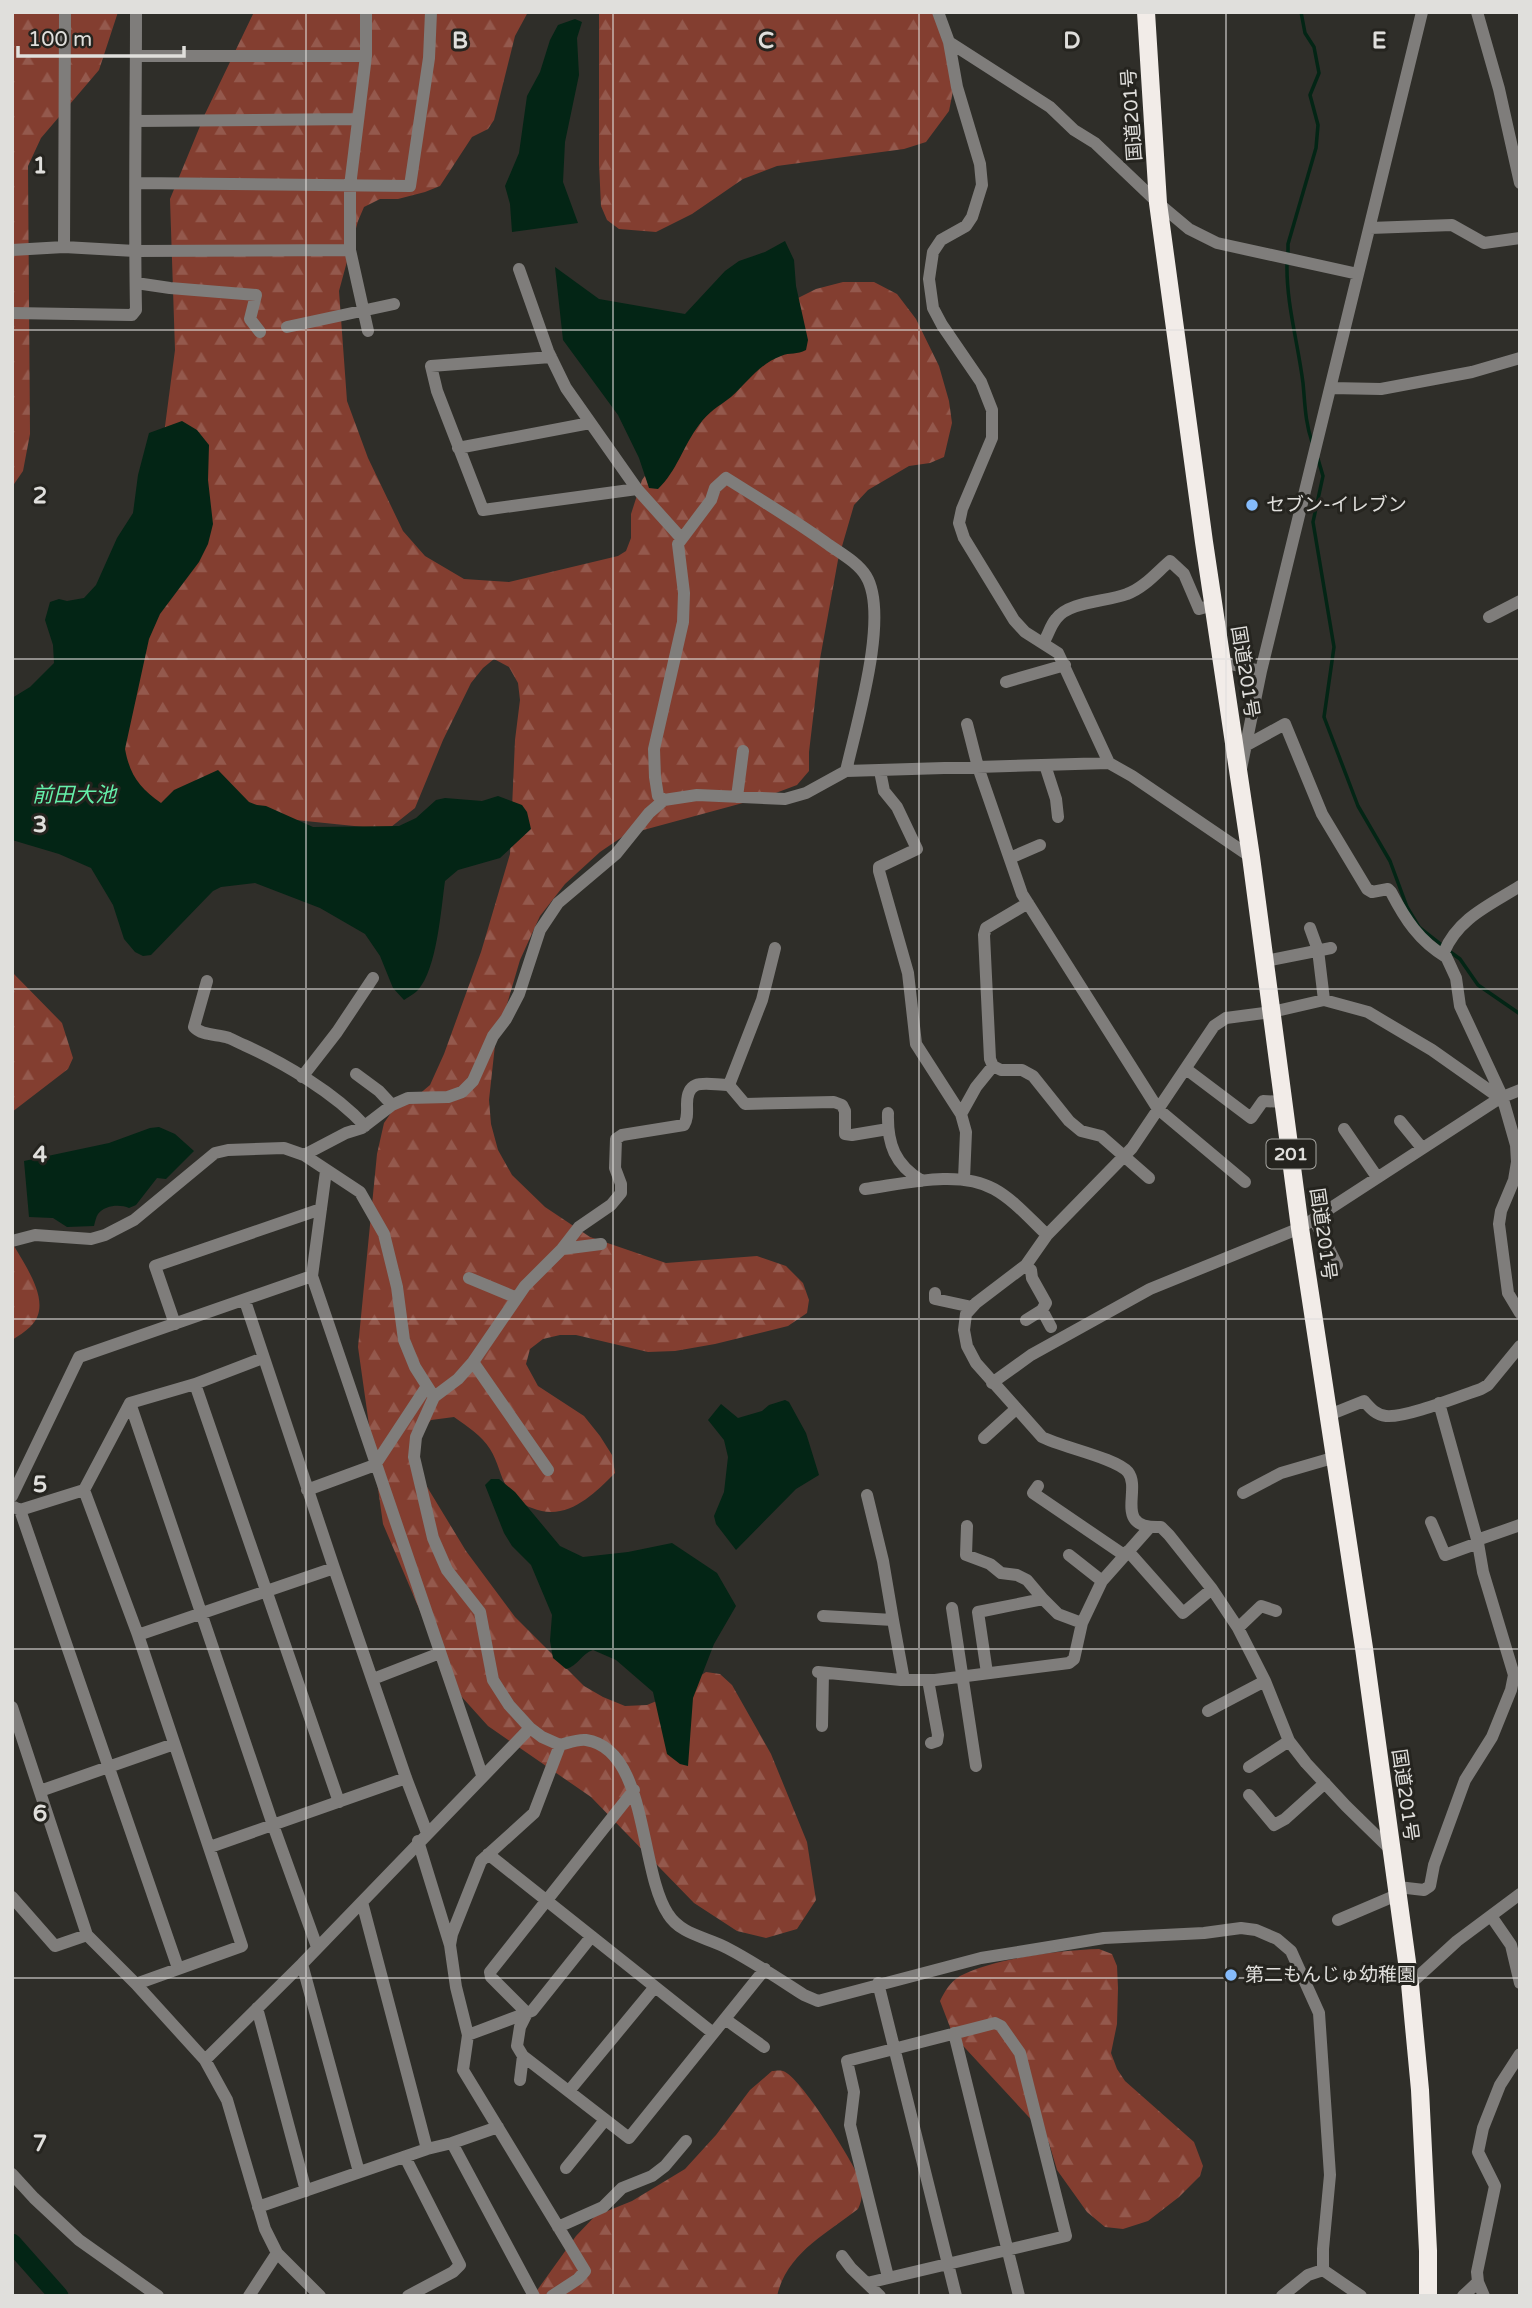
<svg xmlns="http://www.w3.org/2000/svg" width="1532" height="2308" font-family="'Varela Round','Noto Sans JP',sans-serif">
<defs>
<pattern id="forest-firs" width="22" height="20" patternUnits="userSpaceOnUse" patternTransform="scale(1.75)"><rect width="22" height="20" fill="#833e30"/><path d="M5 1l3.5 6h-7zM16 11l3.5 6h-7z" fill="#94594d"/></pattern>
</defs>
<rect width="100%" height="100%" fill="#2f2e29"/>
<path fill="url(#forest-firs)" d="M 12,12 L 118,12 L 99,70 L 41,138 L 28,166 L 30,434 L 23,471 L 12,487 Z
M 254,12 L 528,12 L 515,36 L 494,120 L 488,129 L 472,137 L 440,186 L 425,192 L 398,199 L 380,199 L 364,207 L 358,221 L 339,291 L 347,401 L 368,458 L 403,531 L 425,556 L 464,579 L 509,582 L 618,556 L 626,551 L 631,538 L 631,514 L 642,480 L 680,427 L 790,302 L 816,289 L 843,282 L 874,282 L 897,294 L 916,319 L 939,366 L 949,401 L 952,423 L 944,457 L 930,463 L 909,466 L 868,490 L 854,505 L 838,560 L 820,659 L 809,752 L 809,771 L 797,785 L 765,797 L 625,835 L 600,852 L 565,884 L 540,916 L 520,960 L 495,1045 L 489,1100 L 491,1124 L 498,1150 L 512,1175 L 545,1207 L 590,1237 L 666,1263 L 757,1256 L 786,1266 L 803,1283 L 809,1300 L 807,1313 L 788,1326 L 715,1344 L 675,1351 L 648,1352 L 576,1335 L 560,1335 L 543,1339 L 530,1349 L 526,1364 L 538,1386 L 584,1416 L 600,1436 L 612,1455 L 615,1473 C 592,1496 566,1522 532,1508 C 523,1505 513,1497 508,1489 C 500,1477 498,1461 490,1449 C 482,1436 467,1426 454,1417 L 431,1420 L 414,1440 L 415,1467 L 466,1551 L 515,1617 L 584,1686 L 603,1697 L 625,1706 L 647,1705 L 671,1695 L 706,1672 L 720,1674 L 732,1685 L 771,1754 L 807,1842 L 816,1900 L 797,1929 L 766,1938 L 737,1931 L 694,1903 L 591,1797 L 488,1726 L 442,1675 L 429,1632 L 383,1524 L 358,1347 L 377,1154 L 384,1123 L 395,1107 L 411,1101 L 430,1085 L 444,1054 L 481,952 L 510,854 L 515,740 L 520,700 L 518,683 L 509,667 L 494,659 L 483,668 L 471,683 L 443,740 L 415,808 L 391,827 L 364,827 L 179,808 L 148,800 L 118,785 L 175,350 L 170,199 L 205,114 Z
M 599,12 L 941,12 L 953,91 L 949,111 L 926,142 L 904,149 L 777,166 L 743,179 L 692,214 L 656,232 L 619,229 L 607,220 L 601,206 L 599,164 Z
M 12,972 L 62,1023 L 73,1058 L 68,1069 L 12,1112 Z
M 12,1242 C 24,1265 55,1304 30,1327 C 25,1332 18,1336 12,1340 Z
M 1099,1949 L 1112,1954 L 1117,1966 L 1118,1988 L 1117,2024 L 1111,2053 L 1117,2069 L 1125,2081 L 1194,2142 L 1203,2166 L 1200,2176 L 1179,2197 L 1148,2221 L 1123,2229 L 1105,2227 L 1087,2212 L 1057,2170 L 1049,2143 L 1039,2128 L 953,2035 L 940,2001 C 945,1991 950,1982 960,1976 C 995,1958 1060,1950 1099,1949 Z
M 772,2071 C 775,2071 779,2070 783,2071 C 801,2077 850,2158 859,2177 C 863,2188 863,2199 858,2209 C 826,2234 787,2253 777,2296 L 533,2296 L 576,2236 L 595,2216 L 632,2201 L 685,2169 L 716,2135 L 750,2090 Z"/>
<path fill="#032515" d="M 575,19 L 582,22 L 577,38 L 579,75 L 565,142 L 563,182 L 578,223 L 512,232 L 510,204 L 505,186 L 519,153 L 527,96 L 540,72 L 550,40 L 558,25 Z
M 785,241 L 794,260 L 796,286 L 808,340 L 806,350 C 797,355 790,352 781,356 C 759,364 748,382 731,397 C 718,407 709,411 699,425 C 683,446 677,471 658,489 L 649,488 L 639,458 L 618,415 L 563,340 L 555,267 L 599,299 L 685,314 L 725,271 L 739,261 L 765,252 Z
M 182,421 L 197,430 L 209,445 L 208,480 L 213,524 L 208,544 L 199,562 L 160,614 L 149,639 L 125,749 C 130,776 140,788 161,803 L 174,790 L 218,770 L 249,802 L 257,805 L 266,806 L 313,827 L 399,826 L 416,818 L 436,800 L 445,798 L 482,801 L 498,796 L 522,805 L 527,812 L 531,829 L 500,858 L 458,870 L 445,881 C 441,909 437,969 418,990 C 415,993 409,997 404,1000 L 393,988 L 380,956 L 365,934 L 320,908 L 255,883 L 221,887 L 213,891 L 151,955 L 143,956 L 135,952 L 124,939 L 113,905 L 91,868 L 59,854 L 12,840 L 12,698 L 30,687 L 54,663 L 53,645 L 45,620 L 50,602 L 59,599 L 67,601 L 84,598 L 96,585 L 117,538 L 133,513 L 138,475 L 149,433 Z
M 159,1127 L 175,1134 L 194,1151 L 166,1179 L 157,1178 L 136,1205 L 129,1208 C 120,1204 105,1205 98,1214 C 96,1217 95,1222 94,1226 L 67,1227 L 53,1218 L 29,1217 L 24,1161 L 109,1143 L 150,1128 Z
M 785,1400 L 789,1402 L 806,1433 L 819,1475 L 796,1489 L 736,1550 L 716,1524 L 714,1516 L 724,1492 L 728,1457 L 724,1440 L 708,1420 L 721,1404 L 738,1418 L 762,1411 L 769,1405 Z
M 491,1479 L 499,1479 L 515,1492 L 560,1546 L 583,1557 L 628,1552 L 672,1543 L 717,1573 L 736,1606 L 714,1644 L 693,1698 L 688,1766 L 680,1764 L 667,1754 L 653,1692 L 616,1660 L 593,1650 C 581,1654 578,1666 566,1669 L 553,1658 L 550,1641 L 552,1615 L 531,1565 L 512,1546 L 504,1533 L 485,1485 Z"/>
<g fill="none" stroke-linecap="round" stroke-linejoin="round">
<path stroke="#032515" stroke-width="3.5" d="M 1288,255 L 1288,244 L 1316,148 L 1318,125 L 1310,95 L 1319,73 L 1314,47 L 1305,33 L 1301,12
M 1287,263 C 1286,303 1298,343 1303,383 C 1305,403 1305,422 1312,442
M 1318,459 L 1323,476 L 1313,522 L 1334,647 L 1324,717 L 1358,806 L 1390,861 L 1407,907 L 1419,927 L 1443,946
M 1449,951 L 1460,959 L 1478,985 L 1520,1014"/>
<path stroke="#032515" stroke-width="19" d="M 12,2243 L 59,2296"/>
<path stroke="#7f7d7b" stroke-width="12" d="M 366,12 L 366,56 L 350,186 L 350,250 L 368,331
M 938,12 L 949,42 L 957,87 L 980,164 L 982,185 L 972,217 L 966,226 L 941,240 L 933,252 L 929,279 L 933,308 L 942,325 L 981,382 L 992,410 L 992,438 L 962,509 L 959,523 L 964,538 L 1014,620 L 1025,632 L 1058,653 L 1109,763
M 1477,12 L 1499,89 L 1520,183
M 949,42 L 1050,107 L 1074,130 L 1095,143 L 1158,203 L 1189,229 L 1217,243 L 1358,274
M 136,56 L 366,56
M 137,121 L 357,119
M 136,183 L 410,186 L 429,58 L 431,12
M 1370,228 L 1452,225 L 1484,243 L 1520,238
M 64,247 L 65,12
M 12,250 L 64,247 L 135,251 L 350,250
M 519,269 L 548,351 L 566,388 L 637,489 L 681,538
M 136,283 L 170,288 L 256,295 L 250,319 L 260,332
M 12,313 L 132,315 L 136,310 C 134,211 136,111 136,12
M 287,327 L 394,304
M 551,357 L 431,366 L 437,391 L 483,510 L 637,489
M 1331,388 L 1381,389 L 1472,372 L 1520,358
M 458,448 L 590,423
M 1489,617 L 1520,601
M 1043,643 C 1048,636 1050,626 1056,619 C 1069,601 1107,602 1127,594 C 1144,588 1157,572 1170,561 L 1184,574 L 1199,609 L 1213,605
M 1222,662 L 1261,671
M 1006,682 L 1065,665
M 967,724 L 978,767 L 1022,894 L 1158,1109 L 1245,1182
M 1245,746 L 1285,724 L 1322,814 L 1367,889 L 1372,892 L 1388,889 L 1391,892 C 1405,919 1419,941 1446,957
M 1045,765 L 1056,799 L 1058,817
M 1241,769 L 1261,671 L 1422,12
M 880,771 L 884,791 L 897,807 L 917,849 L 879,867 L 879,871 L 908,973 L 916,1044 L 961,1114 L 976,1087 L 993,1066 L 990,1059 L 984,935 L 986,928 L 1028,903
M 737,797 L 743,751
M 664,800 L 658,796 L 655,777 L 654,749 L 683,622 L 684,593 L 678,544 L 711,500 L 715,488 L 726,478 C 761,500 796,521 829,545 C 842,554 858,563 866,576 C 890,615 856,726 846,771
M 1010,858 L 1040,845
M 1520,886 C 1490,905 1458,918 1444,952 L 1456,978 L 1460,1006 L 1502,1096 L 1516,1145 L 1517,1162 L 1514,1180 L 1501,1211 L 1499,1224 L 1508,1293 L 1520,1313
M 1310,928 L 1318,950 L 1324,1000
M 1265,961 L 1331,948
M 207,981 L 194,1027 C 202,1036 218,1034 229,1038 C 234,1040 239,1043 244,1045 C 284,1063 335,1093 365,1126
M 993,1066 L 1001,1070 L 1022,1070 L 1033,1076 L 1069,1121 L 1081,1131 L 1101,1136 L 1149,1178
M 1186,1069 L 1251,1118 L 1263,1101 L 1284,1102
M 356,1074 L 379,1091 L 392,1105
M 302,1077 L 337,1032 L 373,978
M 729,1085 L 762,1000 L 775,948
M 888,1113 C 887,1144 895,1165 922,1181
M 961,1114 L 966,1132 L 964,1179
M 1400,1121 L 1422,1148
M 1344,1129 L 1377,1177
M 304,1155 L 346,1133 L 362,1128 L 392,1105 L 408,1098 L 448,1097 L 462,1092 L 473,1081 L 493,1036 L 506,1019 L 519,994 L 540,930 L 558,903 L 616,854 L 649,813 L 664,800 L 697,795 L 785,799 L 806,793 L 846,771 L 1109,763 L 1132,776 L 1251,857
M 326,1171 L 312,1276 L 482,1775
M 865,1189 C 903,1184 959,1169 994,1189 C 1014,1200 1030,1219 1047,1235
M 1314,1219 L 1337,1265
M 12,1241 L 35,1235 L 91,1239 L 105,1235 L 134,1220 L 215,1153 L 228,1150 L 284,1148 L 304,1155 L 360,1192 L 384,1234 L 397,1287 L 404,1340 L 415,1367 L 434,1397
M 562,1249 L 579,1227 L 611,1205 L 621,1193 L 621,1184 L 615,1168 L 616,1139 L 622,1135 L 684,1125 C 688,1118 687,1112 687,1104 C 687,1076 708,1085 729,1085 L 745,1104 L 834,1102 L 842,1105 L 845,1111 L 845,1134 L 852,1135 L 888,1129
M 469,1278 L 517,1298
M 935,1293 L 935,1299 L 972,1307
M 245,1301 L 334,1568 L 406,1778 L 427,1833
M 1042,1310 L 1051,1327
M 1026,1320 L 1042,1310 L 1046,1303 L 1032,1278 L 1031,1270
M 175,1324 L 155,1266 L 321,1209
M 473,1362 L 548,1470
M 992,1383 L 1031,1355 L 1150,1289 L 1300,1228 L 1500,1098 L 1520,1090
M 195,1384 L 339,1802
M 130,1403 L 273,1825 L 317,1947
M 1329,1415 L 1364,1401 C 1371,1409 1376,1415 1386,1416 C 1406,1418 1460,1396 1481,1389 L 1488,1385 L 1520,1346
M 984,1438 L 1016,1409
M 1038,1486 L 1033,1493 L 1124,1555
M 84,1490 L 138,1635 L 242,1946 L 136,1984
M 307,1490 L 375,1465 L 427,1386
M 1243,1493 L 1281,1473 L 1336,1457
M 867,1495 L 883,1561 L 893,1620
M 12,1496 L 79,1357 L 312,1276
M 12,1506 L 20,1510 L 84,1490 L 130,1403 L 195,1384 L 263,1358
M 20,1510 L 178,1968
M 1431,1522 L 1445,1555 L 1478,1543
M 967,1526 L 966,1555 L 990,1564 L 1001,1573 L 1017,1575 L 1027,1580 L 1043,1599
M 1477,1540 L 1520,1525
M 1128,1551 L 1183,1613 L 1212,1589
M 1069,1555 L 1102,1581
M 952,1608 L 976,1766
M 823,1616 L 893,1620 L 904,1680
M 1238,1628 L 1261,1606 L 1276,1611
M 138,1635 L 334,1568
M 818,1672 L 901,1680 L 935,1680 L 1069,1663 L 1074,1659 L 1082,1623 L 1102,1581 L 1150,1527
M 987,1673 L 978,1612 L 1043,1599 L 1058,1614 L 1082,1623
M 373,1679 L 440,1653
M 928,1680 L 938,1735 L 937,1741 L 931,1743
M 12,1707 L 87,1935 L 136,1984 L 205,2060 L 227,2100 L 265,2229 L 277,2253 L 320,2296
M 1208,1711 L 1265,1681
M 822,1726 L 823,1673
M 560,1745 L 542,1737 L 530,1728 L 509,1705 L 493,1680 L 480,1612 L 447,1570 L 433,1538 L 414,1457 L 416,1437 L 434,1397 L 458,1379 L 473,1362 L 525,1286 L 562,1249 L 601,1244
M 1249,1767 L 1289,1741
M 40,1791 L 174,1744
M 1249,1795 L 1274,1825 L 1285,1819 L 1325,1783
M 418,1841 L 450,1945 L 456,1987 L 468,2035 L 463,2070 L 585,2271 L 578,2279 L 552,2296
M 210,1847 L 406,1778
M 1390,1849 L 1346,1806 L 1306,1763 L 1289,1741 L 1265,1681 L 1238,1628 L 1212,1589 L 1169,1535 L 1161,1527 C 1112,1529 1142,1490 1128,1472 C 1116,1458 1061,1447 1042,1437 L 976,1363 L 967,1346 L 964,1330 L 966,1314 L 976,1303 L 1026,1265 L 1047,1235 L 1132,1148 L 1214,1026 L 1226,1018 L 1272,1012 L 1324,1000 L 1368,1012 L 1432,1050 L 1500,1098
M 488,1854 L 713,2033
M 1398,1887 L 1424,1890 L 1430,1886 L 1434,1865 L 1465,1780 L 1492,1737 L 1511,1690 L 1514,1675 L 1483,1572 L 1478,1543 L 1439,1403
M 12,1897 L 55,1946 L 87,1935
M 362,1902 L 427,2149
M 1491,1916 L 1511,1945 L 1520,1983
M 1338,1920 L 1399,1894
M 450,1945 L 452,1934 L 481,1861 L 534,1813 L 560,1745 C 568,1743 578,1739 586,1740 C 648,1749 639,1871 668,1914 C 681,1935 707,1937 727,1948 C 754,1962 779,1979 804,1995 L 818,2001 L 981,1958 L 1104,1938 L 1204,1933 L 1241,1928 L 1256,1930 L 1277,1939 L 1291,1951 L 1319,2013 L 1330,2175 L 1323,2249 L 1323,2270 L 1361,2296
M 302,1964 L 359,2172
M 878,1983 L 956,2296
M 1410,1984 L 1457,1941 L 1520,1894
M 257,2008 L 306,2191
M 527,2013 L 520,2027 L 517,2046 L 523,2056 L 629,2138 L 765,1969
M 527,2013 L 491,1977 L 490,1972 L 634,1790
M 725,2019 L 764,2047
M 954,2033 L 1019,2296
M 468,2035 L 532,2011 L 591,1937
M 205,2060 L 302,1964 L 530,1728
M 520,2080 L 523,2056
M 569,2091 L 654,1988
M 452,2143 L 534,2296
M 405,2157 L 460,2265 L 453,2272 L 408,2296
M 566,2168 L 605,2120
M 12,2174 L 34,2198 L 79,2240 L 158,2296
M 258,2207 L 427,2149 L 452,2143 L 498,2127
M 558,2227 L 603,2207 L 622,2188 L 652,2176 L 665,2166 L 686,2141
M 842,2256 L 851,2268 L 880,2296
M 1478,2282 L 1484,2296
M 867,2283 L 1066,2236 L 1020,2053 L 1001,2026 L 995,2023 L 847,2061 L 854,2092 L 850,2125 L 888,2277
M 249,2296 L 277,2253
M 1282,2296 L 1308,2275 L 1323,2270
M 1463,2296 L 1478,2282 L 1477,2272 L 1495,2186 L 1478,2152 L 1483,2128 L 1500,2085 L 1520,2054"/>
<path stroke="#f2ece8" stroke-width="18" d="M 1146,12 L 1158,203 L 1204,542 L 1251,857 L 1300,1228 L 1364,1648 L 1410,1984 L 1420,2090 L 1428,2251 L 1428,2296"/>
</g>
<path fill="none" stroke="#e0dfdc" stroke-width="2" stroke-opacity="0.55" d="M 306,12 L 306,2296M 613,12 L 613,2296M 919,12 L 919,2296M 1226,12 L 1226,2296M 12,330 L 1520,330M 12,659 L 1520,659M 12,989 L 1520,989M 12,1319 L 1520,1319M 12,1649 L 1520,1649M 12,1978 L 1520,1978"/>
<g fill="#85bbfb" stroke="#25241f" stroke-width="2.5">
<circle cx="1252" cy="505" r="7"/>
<circle cx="1231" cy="1975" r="7"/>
</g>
<g text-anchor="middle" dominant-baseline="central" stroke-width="6" stroke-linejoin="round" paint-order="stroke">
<rect fill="#25241f" stroke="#a8a7a3" stroke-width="2" x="1266.5" y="1139.5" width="49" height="29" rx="5"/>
<g font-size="18" font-weight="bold" fill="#e0dfdc">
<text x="1291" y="1154">201</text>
</g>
<g font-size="19" fill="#e0dfdc" stroke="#25241f">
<text transform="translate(1132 115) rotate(-94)">国道201号</text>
<text transform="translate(1245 672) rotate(81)">国道201号</text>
<text transform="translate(1323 1234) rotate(82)">国道201号</text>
<text transform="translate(1405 1795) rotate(82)">国道201号</text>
</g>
<g font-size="19" fill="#e0dfdc" stroke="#25241f" text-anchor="start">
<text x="1266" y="505">セブン-イレブン</text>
<text x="1245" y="1975">第二もんじゅ幼稚園</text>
</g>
<g font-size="21" font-style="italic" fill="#64f0aa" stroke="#25241f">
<text x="74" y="795">前田大池</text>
</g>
</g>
<g font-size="23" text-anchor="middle" font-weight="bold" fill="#e0dfdc" stroke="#25241f" stroke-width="6" stroke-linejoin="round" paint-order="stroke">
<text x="460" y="48">B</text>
<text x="766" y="48">C</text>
<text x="1072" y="48">D</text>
<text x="1379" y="48">E</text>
<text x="40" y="173">1</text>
<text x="40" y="503">2</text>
<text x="40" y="832">3</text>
<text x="40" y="1162">4</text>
<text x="40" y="1492">5</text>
<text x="40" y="1821">6</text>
<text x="40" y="2151">7</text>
</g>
<rect width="1532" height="2308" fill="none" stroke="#e0dfdc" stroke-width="28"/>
<path d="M18 46v10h166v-10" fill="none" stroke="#e0dfdc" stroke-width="3.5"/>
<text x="28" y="46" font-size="21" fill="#e0dfdc" stroke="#25241f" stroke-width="5" paint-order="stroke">100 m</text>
</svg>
